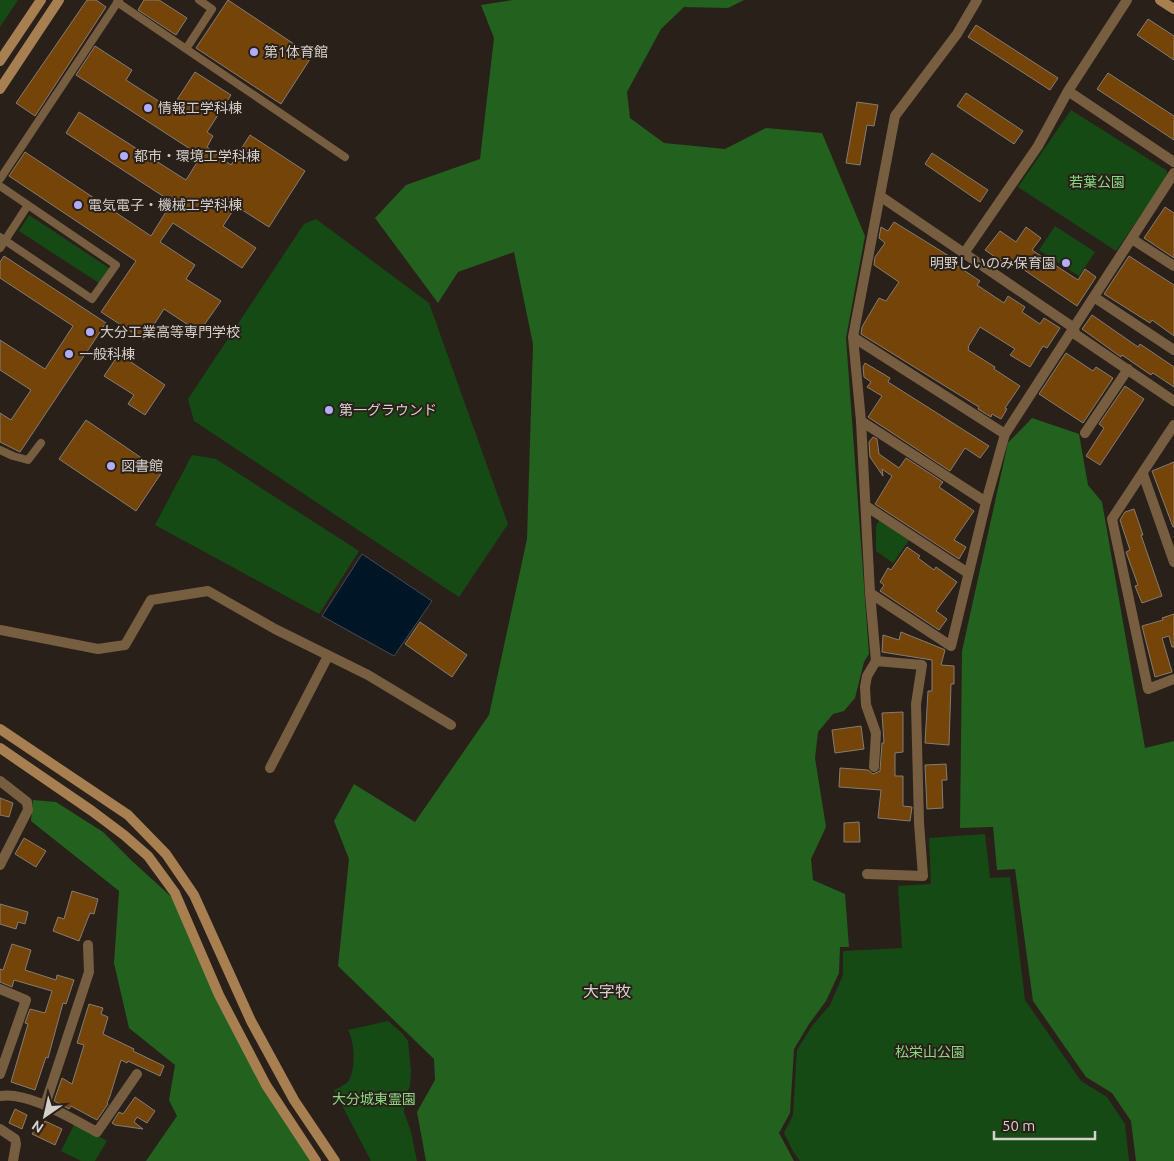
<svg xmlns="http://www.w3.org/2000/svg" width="1174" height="1161" font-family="Ubuntu,'Noto Sans JP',sans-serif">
<rect width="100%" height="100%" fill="#29201a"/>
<path fill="#164a14" d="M 0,0 L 18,0 L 0,27 Z
M 1071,110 L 1166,170 L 1168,175 L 1116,251 L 1018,187 Z
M 29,215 L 109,268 L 99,283 L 19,231 Z
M 316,219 L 429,303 L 508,524 L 459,597 L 194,421 L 188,399 L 304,224 Z
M 1055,226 L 1095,252 L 1079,276 L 1039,250 Z
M 192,455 L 216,459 L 359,551 L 319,614 L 155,525 Z
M 880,519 L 909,540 L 893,563 L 876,551 L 876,526 Z
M 985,834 L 990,878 L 1010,877 L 1025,1000 L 1081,1081 L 1107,1097 L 1125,1124 L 1129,1161 L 800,1161 L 794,1153 L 784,1133 L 793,1115 L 797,1050 L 812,1026 L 830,1005 L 843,975 L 843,951 L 902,948 L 898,886 L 931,884 L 929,838 Z
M 388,1021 L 402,1033 L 408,1041 L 411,1071 L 410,1086 L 405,1098 L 404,1112 L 411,1132 L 417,1161 L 371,1161 L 334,1090 C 338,1088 345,1085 348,1082 C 356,1070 355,1042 348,1030 Z
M 75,1123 L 107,1141 L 95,1161 L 81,1161 L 61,1151 Z"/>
<path fill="#23611f" d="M 513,0 L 744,0 L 728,8 L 684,7 L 661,29 L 627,92 L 630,118 L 664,143 L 725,149 L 766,128 L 822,133 L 865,236 L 846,338 L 869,654 L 864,662 L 855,698 L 844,711 L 833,714 L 818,732 L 815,758 L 826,827 L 811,859 L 813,880 L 845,894 L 849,947 L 840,947 L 839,973 L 826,1001 L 809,1024 L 794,1049 L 790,1113 L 779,1133 L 794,1161 L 426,1161 L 417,1112 L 435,1080 L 434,1059 L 338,966 L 349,859 L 334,821 L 354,784 L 415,822 L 489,715 L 527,539 L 533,344 L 514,252 L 458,272 L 438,303 L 375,218 L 406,185 L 480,159 L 494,38 L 481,5 Z
M 1032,418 L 1079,434 L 1088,485 L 1102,502 L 1145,748 L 1174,741 L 1174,1161 L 1136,1161 L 1131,1121 L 1112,1093 L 1086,1077 L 1033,1001 L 1015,869 L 997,870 L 993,827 L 960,828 L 962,651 L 1008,443 Z
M 33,800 L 56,802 L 103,832 L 132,861 L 177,902 L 247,1044 L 311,1161 L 146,1161 L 177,1116 L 169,1100 L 175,1065 L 129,1028 L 114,963 L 119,891 L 31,821 Z"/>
<path fill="#001525" stroke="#404d57" d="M 362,554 L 432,601 L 394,656 L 322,616 Z"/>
<path fill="#744409" stroke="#857c73" d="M 87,0 L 96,0 L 106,7 L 35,116 L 16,103 Z
M 144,0 L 159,0 L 187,18 L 176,35 L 138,10 Z
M 228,0 L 312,56 L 281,104 L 196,48 Z
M 1148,19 L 1174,36 L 1174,60 L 1137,35 Z
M 976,25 L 1058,78 L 1050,90 L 968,37 Z
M 95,46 L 132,70 L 126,80 L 171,109 L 195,72 L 231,95 L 207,132 L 213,136 L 207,147 L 231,165 L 250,135 L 305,171 L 269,227 L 236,206 L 223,226 L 256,248 L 242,268 L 173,223 L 160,242 L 195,265 L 186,279 L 221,301 L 199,332 L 164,309 L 144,340 L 101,312 L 136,261 L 9,176 L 25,152 L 151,236 L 172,202 L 66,133 L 79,112 L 186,180 L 201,156 L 76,75 Z
M 1108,73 L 1174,116 L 1174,140 L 1097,89 Z
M 966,93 L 1023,131 L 1014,144 L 957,106 Z
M 857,102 L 878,105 L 874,126 L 867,125 L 860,165 L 846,163 Z
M 932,153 L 988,190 L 980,202 L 925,164 Z
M 1165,207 L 1174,213 L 1174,258 L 1144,238 Z
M 894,222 L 949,256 L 947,259 L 980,281 L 977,285 L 1004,303 L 1008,296 L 1025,307 L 1022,312 L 1040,324 L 1044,318 L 1060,328 L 1047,348 L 1043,346 L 1030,367 L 1010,355 L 1015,349 L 980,327 L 968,347 L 969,348 L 968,350 L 995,367 L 994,369 L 1020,386 L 1005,408 L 1007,409 L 1001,419 L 992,414 L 991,417 L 978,409 L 979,407 L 861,334 L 862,327 L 879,298 L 886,301 L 899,282 L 874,265 L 875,257 L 885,243 L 879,238 L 881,227 L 888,231 Z
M 1026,227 L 1041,238 L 1032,250 L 1078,280 L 1085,269 L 1096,277 L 1077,306 L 1014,263 L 1011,268 L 985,250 L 1000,231 L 1016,242 Z
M 4,256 L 106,323 L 20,452 L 0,442 L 0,413 L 11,420 L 31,390 L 0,370 L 0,340 L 45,369 L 73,326 L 0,278 L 0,262 Z
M 1129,256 L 1174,285 L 1174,336 L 1152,320 L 1150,323 L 1104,294 Z
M 1092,315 L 1138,347 L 1140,344 L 1174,367 L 1174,387 L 1153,373 L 1151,375 L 1122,355 L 1121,357 L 1082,329 Z
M 1066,353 L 1093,371 L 1096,367 L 1113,378 L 1083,423 L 1039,394 Z
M 119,354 L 165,385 L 145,415 L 128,404 L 134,395 L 104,376 Z
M 865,363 L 890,378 L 888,382 L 989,446 L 980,458 L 965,448 L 950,471 L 868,417 L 882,396 L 867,387 L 871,382 L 864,377 L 863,367 Z
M 1125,386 L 1144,399 L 1100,465 L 1086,456 L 1104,428 L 1099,424 Z
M 86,420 L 162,472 L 136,511 L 59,459 Z
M 873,437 L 877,439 L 879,454 L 899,468 L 906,458 L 943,482 L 939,487 L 974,511 L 954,540 L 966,547 L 959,559 L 875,504 L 892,476 L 882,469 L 883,476 L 870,457 L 869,442 Z
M 1174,462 L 1174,527 L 1173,527 L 1152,471 Z
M 1134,509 L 1143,535 L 1141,535 L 1162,596 L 1142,603 L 1135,586 L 1138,585 L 1126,552 L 1130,550 L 1120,520 L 1125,512 Z
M 907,547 L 920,556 L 918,558 L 934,570 L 936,567 L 957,582 L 936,611 L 947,619 L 939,630 L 880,591 L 884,585 L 880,582 L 888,568 L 891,570 Z
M 1174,614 L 1174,647 L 1172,647 L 1169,636 L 1162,638 L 1172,672 L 1155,677 L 1142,626 L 1163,620 L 1162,618 Z
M 420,622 L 467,655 L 452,677 L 405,644 Z
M 901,632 L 943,649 L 945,650 L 941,665 L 954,666 L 954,684 L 951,684 L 949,745 L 925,743 L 928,691 L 932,691 L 932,660 L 882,652 L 883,635 L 899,640 Z
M 903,712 L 903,752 L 895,753 L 895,776 L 903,776 L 903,806 L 912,807 L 910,821 L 878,818 L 881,790 L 839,787 L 840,768 L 868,770 L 873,774 L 880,771 L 882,743 L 884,743 L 882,713 Z
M 861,726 L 864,749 L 835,753 L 832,730 Z
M 946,764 L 947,780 L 942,780 L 943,808 L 927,809 L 925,765 Z
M 0,798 L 13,803 L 9,817 L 0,815 Z
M 859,822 L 860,842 L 844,842 L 844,823 Z
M 24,838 L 46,851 L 36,867 L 15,854 Z
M 72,891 L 98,899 L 94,914 L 90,913 L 79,941 L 53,931 L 58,917 L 64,919 Z
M 0,904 L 28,912 L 25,924 L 18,922 L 16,929 L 0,924 Z
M 12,944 L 31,950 L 25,970 L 56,980 L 57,975 L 74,980 L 66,1004 L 63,1003 L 48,1058 L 46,1057 L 35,1090 L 11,1082 L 28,1024 L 25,1023 L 30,1009 L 45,1013 L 52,991 L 14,980 L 12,987 L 0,982 L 0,969 L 3,970 Z
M 89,1004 L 103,1008 L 101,1014 L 108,1017 L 103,1034 L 134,1049 L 133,1051 L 164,1066 L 160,1076 L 128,1061 L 127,1063 L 121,1060 L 110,1096 L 107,1103 L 108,1104 L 97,1120 L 71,1106 L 69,1109 L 54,1101 L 62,1078 L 72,1084 L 84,1045 L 77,1043 Z
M 135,1097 L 155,1111 L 147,1123 L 137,1117 L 134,1122 L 143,1129 L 115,1125 L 112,1123 L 119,1112 L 123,1114 Z
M 15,1109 L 27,1115 L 22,1129 L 9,1123 Z
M 40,1121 L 44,1123 L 45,1121 L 62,1129 L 55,1145 L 32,1134 Z"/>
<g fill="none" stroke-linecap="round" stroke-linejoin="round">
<path stroke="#775e41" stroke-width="8" d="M 117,2 L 345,157
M 186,49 L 212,9 L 199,0
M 0,179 L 119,0
M 0,186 L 116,265 L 92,299 L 0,237
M 0,248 L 28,205
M 0,450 L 13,456 L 28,460 L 41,443"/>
<path stroke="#775e41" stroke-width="10" d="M 977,0 L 957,34 L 895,116 L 853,337 L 861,421 L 870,593 L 951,646 L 986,502 L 1005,434 L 1174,173
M 1068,91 L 1174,162
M 880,196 L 1074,328 L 1075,334 L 1174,401
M 1132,239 L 1174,266
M 965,252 L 1038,146 L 1068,91 L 1127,0
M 1094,297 L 1174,350
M 853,337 L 1005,434
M 861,421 L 986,502
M 1174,425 L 1112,519 L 1148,689 L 1174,679
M 1085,433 L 1128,369
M 1143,474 L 1174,562
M 866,506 L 968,573
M 0,630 L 98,649 L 125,645 L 151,600 L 208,591 L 275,629 L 368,675 L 451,725
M 874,767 L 876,733 L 866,705 L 865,687 L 867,676 L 876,661
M 270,768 L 328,656
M 0,781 L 27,802 L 28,810 L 0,865
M 867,874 L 923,876 L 919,823 L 916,704 L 922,665 L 876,661 L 870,593
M 0,989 L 26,1000 L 0,1074
M 0,1096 C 28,1091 72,1119 97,1132 L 137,1074
M 45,1105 L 89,972 L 88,945
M 0,1129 L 15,1139 L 16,1144 L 13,1161"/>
<path stroke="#a77f51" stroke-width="10" d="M 1160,0 L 1174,9
M 0,61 L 41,0
M 0,89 L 59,0
M 0,729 L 128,815 L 166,854 L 194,895 L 251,1021 L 294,1100 L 335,1161
M 0,748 L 92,811 L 124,835 L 148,856 L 175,893 L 219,995 L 266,1085 L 316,1161"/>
</g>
<g fill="#b2adf9" stroke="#29201a" stroke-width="2">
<circle cx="254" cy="52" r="5"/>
<circle cx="148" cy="108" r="5"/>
<circle cx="124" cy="156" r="5"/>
<circle cx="78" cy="205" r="5"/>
<circle cx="1066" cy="263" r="5"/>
<circle cx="90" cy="332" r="5"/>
<circle cx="69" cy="354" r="5"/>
<circle cx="329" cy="410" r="5"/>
<circle cx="111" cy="466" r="5"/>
</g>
<g text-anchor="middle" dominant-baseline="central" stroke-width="4" stroke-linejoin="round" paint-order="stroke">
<g font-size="14" fill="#d6d0cc" stroke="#29201a" text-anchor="start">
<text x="264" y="52">第1体育館</text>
<text x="158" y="108">情報工学科棟</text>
<text x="134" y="156">都市・環境工学科棟</text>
<text x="88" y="205">電気電子・機械工学科棟</text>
<text x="1056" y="263" text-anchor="end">明野しいのみ保育園</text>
<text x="100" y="332">大分工業高等専門学校</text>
<text x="79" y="354">一般科棟</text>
<text x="339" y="410">第一グラウンド</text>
<text x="121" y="466">図書館</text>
</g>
<g font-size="14" fill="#87da80" stroke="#29201a">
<text x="1097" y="182">若葉公園</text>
<text x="930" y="1052">松栄山公園</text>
<text x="374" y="1099">大分城東霊園</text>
</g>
<g font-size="16" fill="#d6d0cc" stroke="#29201a">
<text x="607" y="991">大字牧</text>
</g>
</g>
<g transform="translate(45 1116) rotate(214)" stroke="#29201a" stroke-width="4" paint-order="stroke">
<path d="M0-4L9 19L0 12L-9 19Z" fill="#d6d0cc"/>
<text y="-8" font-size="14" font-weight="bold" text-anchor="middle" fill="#d6d0cc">N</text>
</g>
<path d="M994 1131v8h101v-8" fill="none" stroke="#d6d0cc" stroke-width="2.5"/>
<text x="1002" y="1131" font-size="15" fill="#d6d0cc" stroke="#29201a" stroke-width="4" paint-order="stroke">50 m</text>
</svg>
